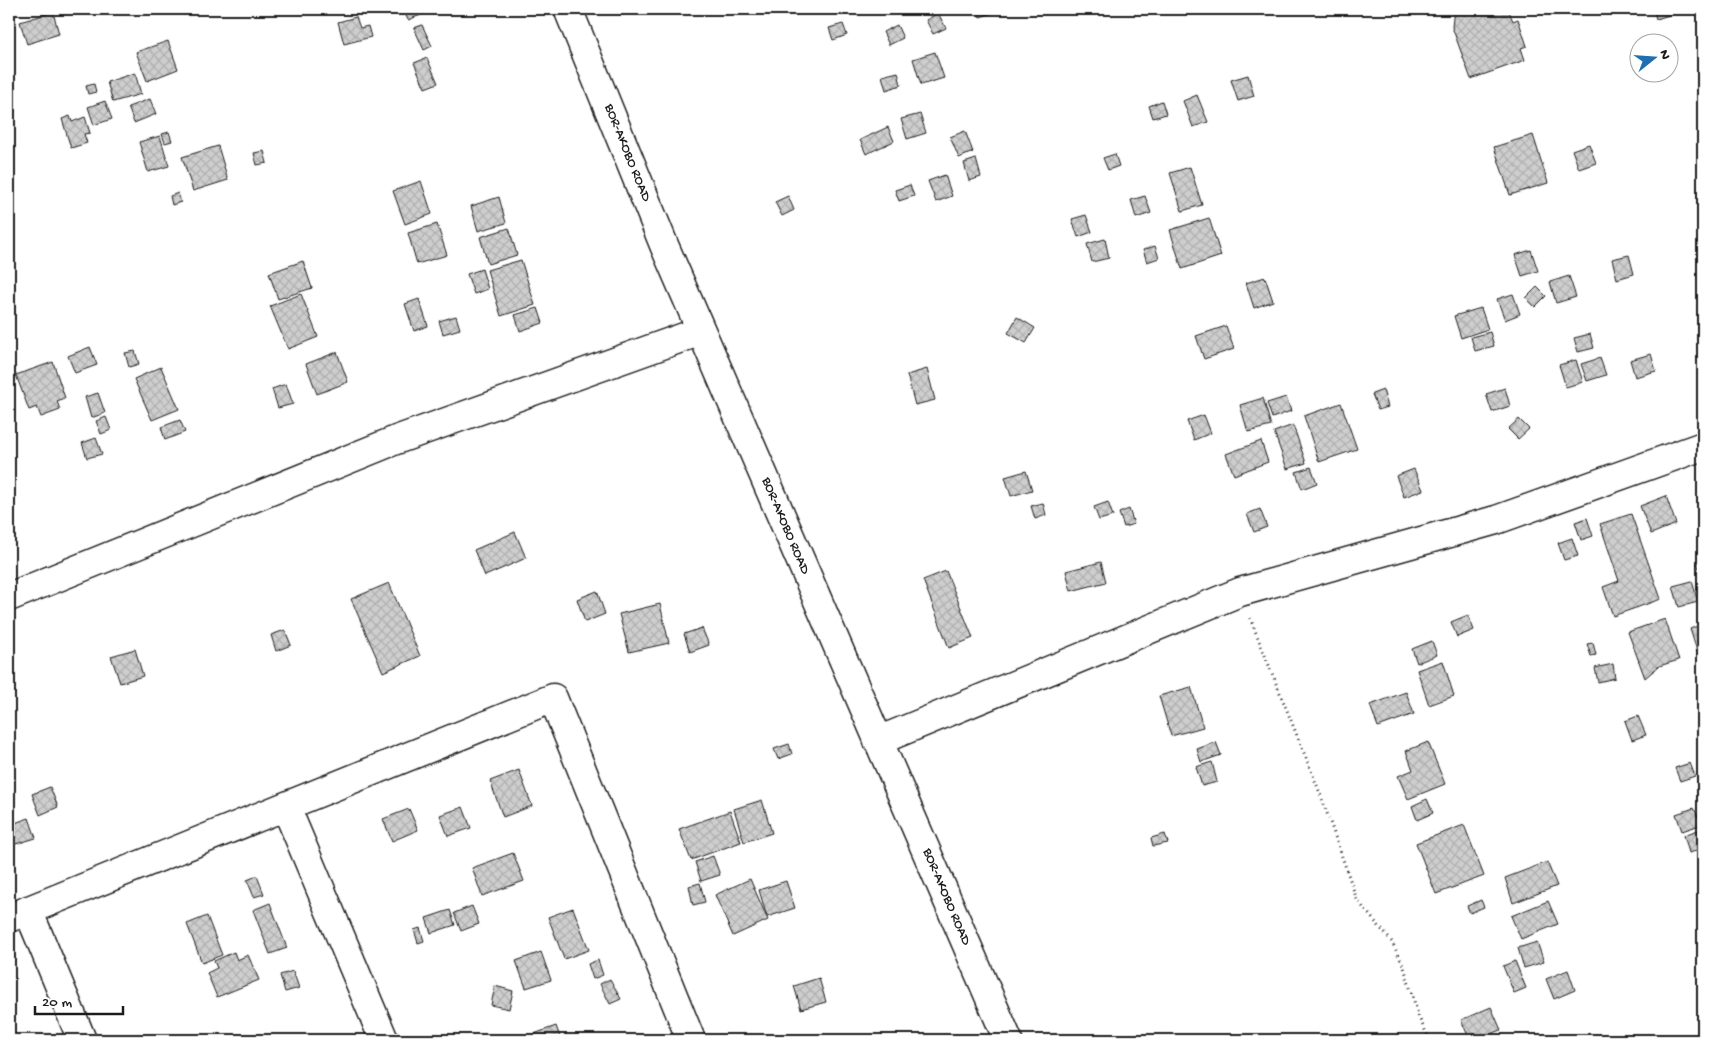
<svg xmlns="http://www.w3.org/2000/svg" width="1712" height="1049" font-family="'Gochi Hand',sans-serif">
<defs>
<pattern id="building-cross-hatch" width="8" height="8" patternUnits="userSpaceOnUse" patternTransform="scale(1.25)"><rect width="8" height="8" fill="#cecece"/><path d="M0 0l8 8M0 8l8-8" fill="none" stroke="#b0b0b0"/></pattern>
</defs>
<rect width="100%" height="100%" fill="#fff"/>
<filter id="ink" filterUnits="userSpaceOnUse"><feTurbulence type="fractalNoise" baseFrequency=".02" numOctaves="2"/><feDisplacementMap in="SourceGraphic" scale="10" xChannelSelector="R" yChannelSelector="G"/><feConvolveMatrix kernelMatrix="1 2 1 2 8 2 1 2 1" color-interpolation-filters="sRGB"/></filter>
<g filter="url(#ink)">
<path fill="url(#building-cross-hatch)" stroke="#1c1c1c" d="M 403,9 L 418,9 L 421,15 L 408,20 Z
M 977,9 L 998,9 L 999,11 L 980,17 Z
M 1454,9 L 1508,9 L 1513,21 L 1518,19 L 1527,46 L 1521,48 L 1525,60 L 1471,79 L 1452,27 Z
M 1653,9 L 1690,9 L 1656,19 Z
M 53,12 L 59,34 L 27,44 L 20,22 Z
M 938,13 L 946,28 L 933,34 L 926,20 Z
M 356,17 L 360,28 L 368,26 L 371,37 L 344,44 L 338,22 Z
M 843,24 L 847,35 L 833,40 L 829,28 Z
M 422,25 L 432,46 L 424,50 L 414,28 Z
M 897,25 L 903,38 L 889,45 L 883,32 Z
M 168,41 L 178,69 L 147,81 L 136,52 Z
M 935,52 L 944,78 L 921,85 L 913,59 Z
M 427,58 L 438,83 L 425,88 L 414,63 Z
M 898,72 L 901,85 L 886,90 L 882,76 Z
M 135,73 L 141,94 L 113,102 L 107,82 Z
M 1248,75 L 1254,96 L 1238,101 L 1231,80 Z
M 94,84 L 96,92 L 88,94 L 86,86 Z
M 1197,95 L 1208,122 L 1193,127 L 1183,101 Z
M 150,99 L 156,114 L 134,123 L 128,107 Z
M 105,101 L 112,119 L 94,125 L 88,107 Z
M 1162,101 L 1166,114 L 1153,118 L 1149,106 Z
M 920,114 L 926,133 L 907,139 L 901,119 Z
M 70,116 L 72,122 L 85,117 L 90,133 L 84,134 L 87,143 L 71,148 L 62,119 Z
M 888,127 L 894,141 L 866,154 L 860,140 Z
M 965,131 L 973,152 L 959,158 L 950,137 Z
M 169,132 L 172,141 L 165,143 L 162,134 Z
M 1533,135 L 1548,183 L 1510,195 L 1494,147 Z
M 160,136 L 169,166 L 148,172 L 139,142 Z
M 1589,144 L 1596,163 L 1579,169 L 1572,150 Z
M 218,146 L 228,180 L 193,191 L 182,157 Z
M 264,151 L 267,163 L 257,165 L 254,153 Z
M 1115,154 L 1119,166 L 1108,170 L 1103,158 Z
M 976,159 L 981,177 L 969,181 L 964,163 Z
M 1190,167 L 1202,205 L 1182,211 L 1170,173 Z
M 945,175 L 952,196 L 936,202 L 928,181 Z
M 421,181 L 432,214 L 405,224 L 393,191 Z
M 910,185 L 914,196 L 899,201 L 895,190 Z
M 178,193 L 181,202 L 172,205 L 170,196 Z
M 788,196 L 794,210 L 782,216 L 775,202 Z
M 1145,196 L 1151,213 L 1136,218 L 1131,200 Z
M 499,197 L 506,223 L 478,231 L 471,206 Z
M 1086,215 L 1092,232 L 1078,237 L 1072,219 Z
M 1209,218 L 1221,256 L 1182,269 L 1170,230 Z
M 437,224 L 447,255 L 417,264 L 408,233 Z
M 509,228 L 517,255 L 488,264 L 480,237 Z
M 1105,239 L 1109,258 L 1092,262 L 1087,244 Z
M 1155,246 L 1159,258 L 1147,262 L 1143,250 Z
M 1531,250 L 1538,271 L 1522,276 L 1515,255 Z
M 1629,255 L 1634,274 L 1617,279 L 1612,259 Z
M 521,260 L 535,305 L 501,316 L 487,270 Z
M 303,261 L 312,288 L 278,299 L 269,273 Z
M 482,269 L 488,289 L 474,294 L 467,274 Z
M 1569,276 L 1576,297 L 1556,303 L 1550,282 Z
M 1265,277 L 1273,301 L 1254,308 L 1246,283 Z
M 1537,287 L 1546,296 L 1535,307 L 1526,298 Z
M 301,294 L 318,337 L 288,349 L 270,306 Z
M 1513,294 L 1520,314 L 1505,320 L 1497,299 Z
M 419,299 L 428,326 L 414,331 L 405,304 Z
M 538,308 L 543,323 L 520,331 L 515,315 Z
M 1481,308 L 1488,329 L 1461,338 L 1454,316 Z
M 456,316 L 460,329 L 443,334 L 439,321 Z
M 1017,317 L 1035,328 L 1026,343 L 1008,333 Z
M 1226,326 L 1234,349 L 1204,359 L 1196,336 Z
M 1490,332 L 1494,346 L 1475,351 L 1471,337 Z
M 1590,334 L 1594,348 L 1578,352 L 1574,338 Z
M 90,347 L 97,365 L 75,373 L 68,356 Z
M 135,351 L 139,364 L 129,367 L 125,353 Z
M 337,352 L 348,382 L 317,394 L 306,364 Z
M 1651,354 L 1656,371 L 1635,377 L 1630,360 Z
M 1600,358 L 1606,375 L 1587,381 L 1581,364 Z
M 1576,360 L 1583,382 L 1566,387 L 1559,365 Z
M 53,362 L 65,398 L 57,401 L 60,410 L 41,417 L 37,407 L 29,410 L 16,375 Z
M 161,367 L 179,409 L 152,420 L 134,379 Z
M 927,369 L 935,400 L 915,405 L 907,375 Z
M 286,384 L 293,404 L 278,408 L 272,389 Z
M 1505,388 L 1510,406 L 1492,412 L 1486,394 Z
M 1383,390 L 1388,407 L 1378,410 L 1372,394 Z
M 98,393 L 105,413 L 91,418 L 85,397 Z
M 1286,397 L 1291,411 L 1272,418 L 1267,403 Z
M 1263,398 L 1271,426 L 1248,432 L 1240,405 Z
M 1341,403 L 1357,449 L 1319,462 L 1304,416 Z
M 1204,415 L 1211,433 L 1194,440 L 1187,421 Z
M 106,417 L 111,430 L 101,434 L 96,421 Z
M 1519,419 L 1529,429 L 1518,439 L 1508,429 Z
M 180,420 L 185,432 L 165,440 L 161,427 Z
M 1293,425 L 1306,463 L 1287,469 L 1274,432 Z
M 96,438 L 102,454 L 87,458 L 82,443 Z
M 1261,441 L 1268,462 L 1234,475 L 1226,454 Z
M 1311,467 L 1317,483 L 1302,489 L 1296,472 Z
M 1414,469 L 1423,490 L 1404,497 L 1396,476 Z
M 1026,471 L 1032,490 L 1011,496 L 1005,477 Z
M 1666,496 L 1676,524 L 1651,534 L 1640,506 Z
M 1108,502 L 1113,516 L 1099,520 L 1094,507 Z
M 1043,503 L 1046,515 L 1035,519 L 1031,506 Z
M 1129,509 L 1134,524 L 1124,527 L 1119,513 Z
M 1260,509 L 1267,527 L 1254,532 L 1247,514 Z
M 1631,514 L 1661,599 L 1613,616 L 1603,587 L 1619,581 L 1600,524 Z
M 1587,518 L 1593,536 L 1581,540 L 1575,522 Z
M 515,532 L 526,558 L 485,576 L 474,550 Z
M 1572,538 L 1578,556 L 1564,560 L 1558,543 Z
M 1703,560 L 1703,579 L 1697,563 Z
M 1101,562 L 1106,582 L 1071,591 L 1066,571 Z
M 946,571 L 973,638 L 949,648 L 923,580 Z
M 1692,581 L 1698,602 L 1679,607 L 1673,586 Z
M 389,583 L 420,656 L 383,672 L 351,599 Z
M 597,591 L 605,614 L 585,622 L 577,599 Z
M 660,604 L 669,643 L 629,652 L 619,614 Z
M 1468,615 L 1474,630 L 1457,637 L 1451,622 Z
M 1665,619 L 1679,660 L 1659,666 L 1645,678 L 1628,632 Z
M 1703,624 L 1703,670 L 1690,629 Z
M 702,628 L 709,645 L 690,652 L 684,634 Z
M 285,630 L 291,645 L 276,651 L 271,635 Z
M 1432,641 L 1437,655 L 1417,663 L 1412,649 Z
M 1593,643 L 1596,655 L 1591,656 L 1587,644 Z
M 135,649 L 143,676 L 120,683 L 111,656 Z
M 1443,661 L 1454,696 L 1429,705 L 1417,670 Z
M 1613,664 L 1615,678 L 1598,682 L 1595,668 Z
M 1191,687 L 1203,727 L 1171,736 L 1159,696 Z
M 1406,692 L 1414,714 L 1378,727 L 1370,705 Z
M 1638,716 L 1646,735 L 1632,740 L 1625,721 Z
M 1216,742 L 1221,755 L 1201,762 L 1197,749 Z
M 1428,742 L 1445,784 L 1408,799 L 1398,776 L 1413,770 L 1406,751 Z
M 789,744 L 792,754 L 778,759 L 774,749 Z
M 1212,762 L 1217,782 L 1202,786 L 1196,767 Z
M 1690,763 L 1695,776 L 1680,781 L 1675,768 Z
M 519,770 L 532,806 L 503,817 L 490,781 Z
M 50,787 L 58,807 L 40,815 L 32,794 Z
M 1427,799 L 1433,813 L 1417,820 L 1412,806 Z
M 762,800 L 772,833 L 744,842 L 734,809 Z
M 463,807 L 471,828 L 448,836 L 440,815 Z
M 1694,808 L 1698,817 L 1703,815 L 1703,824 L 1682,831 L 1676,814 Z
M 409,809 L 418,830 L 392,841 L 383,819 Z
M 730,811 L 741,842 L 691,860 L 679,829 Z
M 29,818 L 36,838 L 9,846 L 9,825 Z
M 1464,825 L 1484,876 L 1436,894 L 1416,843 Z
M 1698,830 L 1703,849 L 1689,853 L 1684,835 Z
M 1165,834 L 1168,843 L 1153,846 L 1151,838 Z
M 513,853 L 524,881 L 482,896 L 472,868 Z
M 713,856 L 720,875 L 701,881 L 695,862 Z
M 1547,862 L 1557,886 L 1513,903 L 1505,878 Z
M 257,876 L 264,894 L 254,897 L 247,880 Z
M 750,879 L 768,920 L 733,936 L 715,895 Z
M 786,881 L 795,908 L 767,917 L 759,890 Z
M 700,883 L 705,902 L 693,905 L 689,886 Z
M 1481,900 L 1484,907 L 1470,913 L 1467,906 Z
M 1548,901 L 1558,924 L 1521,939 L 1511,916 Z
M 270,903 L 287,948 L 270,954 L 253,910 Z
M 472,906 L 479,924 L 461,931 L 454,913 Z
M 573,908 L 589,950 L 564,959 L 548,917 Z
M 450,910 L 455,925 L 431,933 L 426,918 Z
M 207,916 L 222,955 L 202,963 L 187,924 Z
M 420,928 L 424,941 L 418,943 L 414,930 Z
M 1537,942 L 1544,962 L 1524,968 L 1518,948 Z
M 234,952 L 237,960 L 248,955 L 259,980 L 217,997 L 207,973 L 217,968 L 214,961 Z
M 541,952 L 551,980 L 526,988 L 516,961 Z
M 598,960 L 603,975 L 593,979 L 588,964 Z
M 1515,961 L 1526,988 L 1514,993 L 1503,966 Z
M 1568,970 L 1575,990 L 1554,999 L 1546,979 Z
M 293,971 L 299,988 L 285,992 L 280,975 Z
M 819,978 L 826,1002 L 801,1009 L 794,986 Z
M 610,979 L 621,999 L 610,1004 L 600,984 Z
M 495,986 L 513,991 L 509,1009 L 491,1005 Z
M 1491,1007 L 1501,1030 L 1477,1040 L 1470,1040 L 1461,1020 Z
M 556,1026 L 561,1040 L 536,1040 L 534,1034 Z
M 259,1035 L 261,1040 L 246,1040 Z"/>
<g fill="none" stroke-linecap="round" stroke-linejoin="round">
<defs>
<path id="minor" d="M 568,9 L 664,245 L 1008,1040
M 9,597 L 396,440 L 701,331
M 878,741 L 1240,592 L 1496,520 L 1703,446
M 286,807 L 384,1040
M 28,910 L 82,1040
M 9,918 L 553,698 L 691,1040"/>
</defs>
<use href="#minor" stroke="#1c1c1c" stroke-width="31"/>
<path stroke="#1c1c1c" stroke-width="3" stroke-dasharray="1 4" stroke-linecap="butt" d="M 1250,618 L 1320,793 L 1357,900 L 1392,942 L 1404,967 L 1419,1018 L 1430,1040"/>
<use href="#minor" stroke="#fff" stroke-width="28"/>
</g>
</g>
<g text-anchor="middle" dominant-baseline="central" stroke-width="4" stroke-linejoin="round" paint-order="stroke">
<g font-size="14" fill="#1c1c1c" stroke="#fff">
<text transform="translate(627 153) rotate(68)">BOR-AKOBO ROAD</text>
<text transform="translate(785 526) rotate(67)">BOR-AKOBO ROAD</text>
<text transform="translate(946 897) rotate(67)">BOR-AKOBO ROAD</text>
</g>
</g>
<rect width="1712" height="1049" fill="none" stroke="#fff" stroke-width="30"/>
<rect x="15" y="15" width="1682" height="1019" fill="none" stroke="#1c1c1c" stroke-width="2" filter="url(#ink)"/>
<g transform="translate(1654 58) rotate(73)"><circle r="24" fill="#ffffff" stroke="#a4a4a4"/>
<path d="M0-4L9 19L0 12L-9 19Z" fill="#1f6fb2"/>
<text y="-8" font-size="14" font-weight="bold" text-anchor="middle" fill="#1c1c1c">N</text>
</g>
<path d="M35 1006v8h88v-8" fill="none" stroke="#1c1c1c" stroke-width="2.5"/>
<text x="42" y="1006" font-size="15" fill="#1c1c1c" stroke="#ffffff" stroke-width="4" paint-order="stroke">20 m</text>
</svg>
